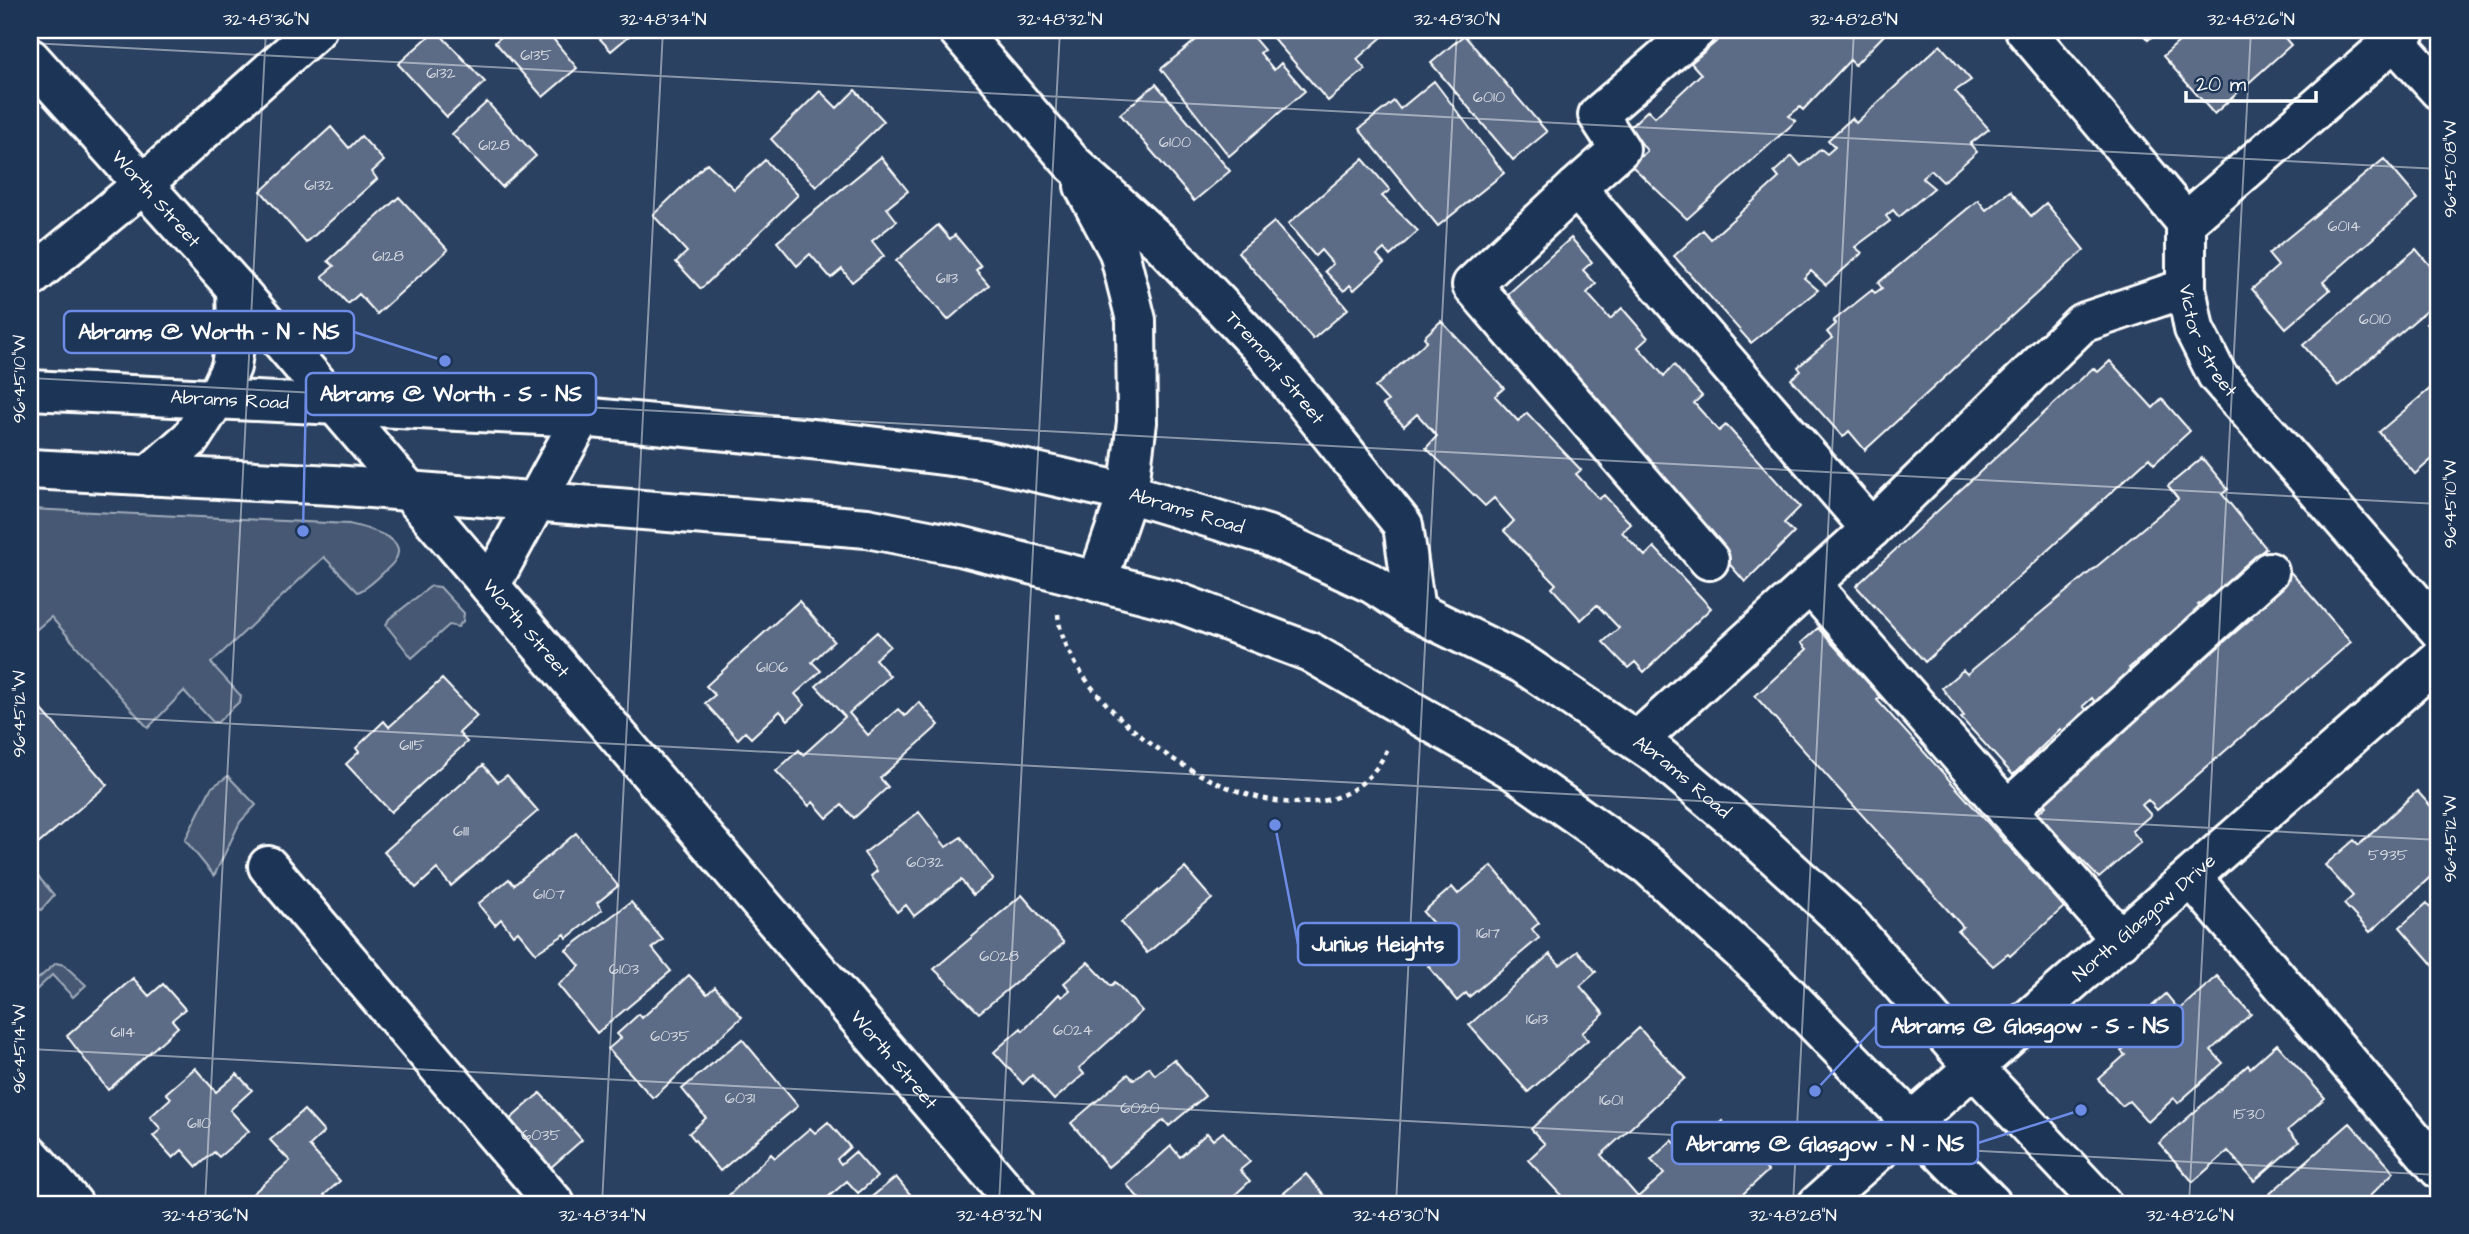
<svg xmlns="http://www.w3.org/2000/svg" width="2469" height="1234" font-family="'Architects Daughter',sans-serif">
<rect width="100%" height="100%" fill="#2a4161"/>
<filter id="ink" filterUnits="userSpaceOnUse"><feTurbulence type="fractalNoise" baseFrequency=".0143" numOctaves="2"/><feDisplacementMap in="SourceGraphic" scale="14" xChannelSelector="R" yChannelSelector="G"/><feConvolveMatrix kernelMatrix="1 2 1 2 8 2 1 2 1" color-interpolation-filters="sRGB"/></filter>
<g filter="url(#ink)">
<path fill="#465975" stroke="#a2acba" stroke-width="2" d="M 30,509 L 349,524 C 374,530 421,541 385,571 C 377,579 368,588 358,592 L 324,557 L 211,663 L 241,696 L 240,701 L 218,722 L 213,722 L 184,691 L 148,728 L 51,617 L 30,635 Z
M 431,586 L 440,587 L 464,613 L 463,621 L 458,627 L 449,625 L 412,658 L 386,625 L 389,619 Z
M 228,776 L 256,805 L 240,822 L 214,876 L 185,840 L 211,788 Z
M 30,867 L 54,895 L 41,910 L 30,904 Z
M 56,963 L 64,965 L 86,985 L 73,997 L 52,975 L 30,996 L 30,986 Z"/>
<path fill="#5b6c86" stroke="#fff" stroke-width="2" d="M 436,30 L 485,82 L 447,117 L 398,64 Z
M 509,30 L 546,30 L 577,68 L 543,97 L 495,42 Z
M 592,30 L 636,30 L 611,51 Z
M 1208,30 L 1247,30 L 1264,50 L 1260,53 L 1274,70 L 1281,63 L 1305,91 L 1229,156 L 1161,69 Z
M 1266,30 L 1388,30 L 1389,31 L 1357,59 L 1365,69 L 1328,101 Z
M 1730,30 L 1889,30 L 1855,65 L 1850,60 L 1803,110 L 1800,107 L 1789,116 L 1796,121 L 1687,219 L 1631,165 L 1647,151 L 1630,127 L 1648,110 L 1655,117 L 1701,74 L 1691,63 Z
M 2139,30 L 2160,30 L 2148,40 Z
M 2192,30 L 2278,30 L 2291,45 L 2214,114 L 2163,56 Z
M 1464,35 L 1547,132 L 1513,160 L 1431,63 Z
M 1940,45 L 1971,80 L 1955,91 L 1989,129 L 1970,144 L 1977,152 L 1943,182 L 1931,170 L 1922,178 L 1934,188 L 1899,217 L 1893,210 L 1886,216 L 1890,221 L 1855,247 L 1862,253 L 1826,285 L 1811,271 L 1804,278 L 1818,290 L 1751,343 L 1674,256 L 1703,230 L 1711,239 L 1779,178 L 1774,172 L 1792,156 L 1801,166 L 1821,149 L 1827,154 L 1835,147 L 1828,140 L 1852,118 L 1856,123 Z
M 1434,81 L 1504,173 L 1438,226 L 1359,129 L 1394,101 L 1400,109 Z
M 1156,84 L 1230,171 L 1194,201 L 1120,114 Z
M 855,90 L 884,121 L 816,187 L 771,139 L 820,91 L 837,108 Z
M 487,102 L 536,156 L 502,187 L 452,134 Z
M 331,127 L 349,148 L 361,136 L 384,161 L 372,172 L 377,179 L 306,243 L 261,191 Z
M 881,157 L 908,191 L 887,208 L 897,221 L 872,241 L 884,256 L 852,282 L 842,269 L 831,278 L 810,254 L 797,266 L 777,242 Z
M 1363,159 L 1390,190 L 1382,196 L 1418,231 L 1390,256 L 1384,249 L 1377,255 L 1384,263 L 1354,290 L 1350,285 L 1344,291 L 1325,271 L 1333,264 L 1321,250 L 1315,256 L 1288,224 Z
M 2384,159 L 2418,199 L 2323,282 L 2330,290 L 2286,328 L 2252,289 L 2278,266 L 2268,254 Z
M 765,160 L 798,195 L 701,289 L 676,262 L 687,252 L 653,215 L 707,163 L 734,189 Z
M 2010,191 L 2031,216 L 2046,203 L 2084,250 L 1865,450 L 1849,431 L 1843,437 L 1791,379 L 1801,371 L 1798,367 L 1832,338 L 1827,332 L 1836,324 L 1833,321 L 1872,290 L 1875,293 L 1882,288 L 1878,283 L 1978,200 L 1986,210 Z
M 399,197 L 448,250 L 377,314 L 359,294 L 348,304 L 322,276 L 334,266 L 328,261 Z
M 1274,222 L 1348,309 L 1313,339 L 1238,252 Z
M 938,225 L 950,239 L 955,235 L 981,266 L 976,270 L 989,285 L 948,320 L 896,261 Z
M 1571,238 L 1592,262 L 1583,270 L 1596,284 L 1587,293 L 1610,319 L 1622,308 L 1648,338 L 1638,347 L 1664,376 L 1674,365 L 1702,396 L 1694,403 L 1719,431 L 1726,425 L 1800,507 L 1784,523 L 1794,533 L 1745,582 L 1501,300 Z
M 2416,249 L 2439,276 L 2439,340 L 2426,324 L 2438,314 L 2432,306 L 2338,386 L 2303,345 Z
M 1441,321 L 1504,388 L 1495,396 L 1518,421 L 1527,413 L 1581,470 L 1576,474 L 1599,499 L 1604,495 L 1631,524 L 1622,532 L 1645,556 L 1654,547 L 1711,608 L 1644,672 L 1635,662 L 1628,668 L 1603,642 L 1619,628 L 1597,605 L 1581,620 L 1552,588 L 1556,584 L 1504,531 L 1514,521 L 1494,498 L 1485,506 L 1426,448 L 1437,436 L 1417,414 L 1404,426 L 1383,405 L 1388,401 L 1375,387 L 1427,341 L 1424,337 Z
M 2110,361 L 2153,408 L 2162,399 L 2190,431 L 2154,464 L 2149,458 L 1925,662 L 1856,586 L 2093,368 L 2098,372 Z
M 2439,381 L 2439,453 L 2415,474 L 2379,432 Z
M 2202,458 L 2228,489 L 2222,494 L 2266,548 L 2241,569 L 2247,577 L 2214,603 L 2209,596 L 2198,605 L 2208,617 L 2175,644 L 2168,635 L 2129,668 L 2135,674 L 2098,706 L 2092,698 L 2083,706 L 2094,718 L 2068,739 L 2060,729 L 2013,775 L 1961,718 L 1964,716 L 1942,688 L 1963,670 L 1967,674 L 2178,499 L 2168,486 Z
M 2287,568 L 2351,642 L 2157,810 L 2148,800 L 2142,805 L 2151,815 L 2132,831 L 2141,842 L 2099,878 L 2037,814 L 2046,806 L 2041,800 L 2252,618 L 2242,607 Z
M 799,601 L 834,641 L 812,662 L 821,671 L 795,694 L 805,705 L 788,720 L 780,711 L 751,738 L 745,732 L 738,739 L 705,703 L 715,695 L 706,686 Z
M 1818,628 L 1881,697 L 1877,700 L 2064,907 L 2010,956 L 2008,954 L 1993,966 L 1958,931 L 1963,927 L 1755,696 L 1807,649 L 1801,643 Z
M 877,632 L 890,646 L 875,659 L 890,676 L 849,713 L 868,735 L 898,709 L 905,716 L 919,702 L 939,725 L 880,778 L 888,787 L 854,818 L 842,805 L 827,818 L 813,802 L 809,806 L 776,771 L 799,750 L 803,755 L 845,717 L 816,686 Z
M 442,679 L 477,716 L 459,733 L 467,742 L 391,812 L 346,764 L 359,752 L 356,748 L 384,721 L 389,727 Z
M 30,696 L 107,785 L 30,851 Z
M 483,765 L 498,782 L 507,775 L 538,811 L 451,886 L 437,869 L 416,888 L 384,852 Z
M 2417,791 L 2437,813 L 2432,819 L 2439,823 L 2439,869 L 2370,932 L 2344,904 L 2353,896 L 2325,865 L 2354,840 L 2359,845 Z
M 919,812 L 946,847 L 961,837 L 993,879 L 973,895 L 961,880 L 914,916 L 906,905 L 897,912 L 871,876 L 877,871 L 864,853 Z
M 576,833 L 618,886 L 597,903 L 602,910 L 567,938 L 565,934 L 536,953 L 518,931 L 513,935 L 501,919 L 495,925 L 478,904 L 509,879 L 514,885 Z
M 1492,866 L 1539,923 L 1532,929 L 1539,938 L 1469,997 L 1466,993 L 1457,1001 L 1428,966 L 1437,958 L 1433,951 L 1447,939 L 1423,912 L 1452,887 L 1458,894 Z
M 1185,868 L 1212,899 L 1147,953 L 1121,922 Z
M 1022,895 L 1064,943 L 979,1013 L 934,969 Z
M 631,902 L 663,940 L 652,948 L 671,971 L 597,1033 L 558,985 L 580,966 L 566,950 Z
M 2427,903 L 2432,910 L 2439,903 L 2439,972 L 2400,927 Z
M 1578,951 L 1596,972 L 1580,986 L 1604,1014 L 1582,1033 L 1588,1040 L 1528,1092 L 1469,1025 L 1550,954 L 1560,965 Z
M 1088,962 L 1111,986 L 1115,982 L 1142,1011 L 1079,1068 L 1084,1074 L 1054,1100 L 1032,1075 L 1023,1084 L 994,1052 L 1021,1028 L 1023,1031 L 1059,994 L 1062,997 L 1070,990 L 1064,983 Z
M 689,975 L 707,994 L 715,987 L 742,1017 L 653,1098 L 608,1049 L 621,1038 L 617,1034 L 639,1014 L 642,1018 Z
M 2217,976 L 2251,1014 L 2211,1050 L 2223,1063 L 2178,1103 L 2174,1098 L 2148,1122 L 2129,1101 L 2122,1106 L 2098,1079 L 2125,1055 L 2121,1051 L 2135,1038 L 2127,1028 L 2166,994 L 2179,1010 Z
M 133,978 L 149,996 L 163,984 L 185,1009 L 172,1020 L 178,1027 L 108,1090 L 67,1036 Z
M 1639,1028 L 1685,1078 L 1601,1155 L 1638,1197 L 1664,1174 L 1651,1160 L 1672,1140 L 1686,1154 L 1722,1121 L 1768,1171 L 1732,1204 L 1569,1204 L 1528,1160 L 1545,1144 L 1531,1129 Z
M 742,1039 L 798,1106 L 720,1171 L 689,1133 L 706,1118 L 682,1089 Z
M 2277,1044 L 2325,1098 L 2288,1130 L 2299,1142 L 2254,1181 L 2228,1151 L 2193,1182 L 2159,1143 L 2248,1065 L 2250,1068 Z
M 1174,1059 L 1205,1096 L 1169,1126 L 1164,1120 L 1108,1167 L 1071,1123 L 1128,1074 L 1134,1080 L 1149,1067 L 1155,1075 Z
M 195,1068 L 216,1092 L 237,1074 L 252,1090 L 230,1110 L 249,1131 L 219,1157 L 214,1152 L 197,1167 L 182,1150 L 173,1158 L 153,1136 L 161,1129 L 150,1117 L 171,1098 L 166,1093 Z
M 540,1093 L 582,1140 L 541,1176 L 499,1129 Z
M 304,1110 L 324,1132 L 309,1146 L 340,1181 L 324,1195 L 334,1204 L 258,1204 L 250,1196 L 290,1161 L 270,1140 Z
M 828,1122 L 850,1147 L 837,1159 L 841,1164 L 855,1152 L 877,1177 L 858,1193 L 847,1181 L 820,1204 L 727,1204 L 724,1200 L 771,1154 L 775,1158 L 810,1128 L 815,1133 Z
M 2350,1123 L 2394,1172 L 2362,1204 L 2272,1204 L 2266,1197 Z
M 1223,1132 L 1250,1162 L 1240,1170 L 1250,1181 L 1225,1204 L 1144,1204 L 1127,1185 L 1171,1146 L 1180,1157 L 1207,1133 L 1213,1140 Z
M 1306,1174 L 1332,1204 L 1271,1204 Z
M 896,1177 L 918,1204 L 863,1204 Z"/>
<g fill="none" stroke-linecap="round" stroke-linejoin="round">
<defs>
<g id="minor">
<path id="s1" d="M 958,30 L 1071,162 L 1161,243 L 1264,351 L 1403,525 L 1415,611"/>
<path id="s2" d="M 2025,30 L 2186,222 L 2186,288 L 2194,329 L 2217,375 L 2439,630"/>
<path d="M 2394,40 L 2439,90"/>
<path id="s3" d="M 30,58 L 236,288 L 1017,1204"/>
<path d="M 1084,186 L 1119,252 L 1136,320 L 1137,422 L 1128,493 L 1097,582"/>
<path d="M 1576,188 L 1620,149 L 1598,115 L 1696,30"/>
<path d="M 2186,222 L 2406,30"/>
<path d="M 30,278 L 141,186 L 316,30"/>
<path d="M 1709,560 L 1472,285 L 1576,188 L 1871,529"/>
<path d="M 1810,584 L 2121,940"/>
<path d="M 1637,741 L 1871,529 L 2082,323 L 2186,288"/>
<path d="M 2007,810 L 2269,572"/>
<path d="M 268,866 L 555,1204"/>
<path d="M 2192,878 L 2439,1169"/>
<path d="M 30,1155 L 73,1204"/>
<path id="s4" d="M 1818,1204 L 2439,659"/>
</g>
<g id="major">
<path id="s5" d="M 30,390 L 582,417 L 821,440 L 983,460 L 1128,493 L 1267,535 L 1373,584 L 1415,611 L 1523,664 L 1659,756 L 1752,835 L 1851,926 L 1975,1069 L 2102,1204"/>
<path d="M 30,469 L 333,485 L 867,528 L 964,547 L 1174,601 L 1310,652 L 1510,768 L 1649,866 L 1774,981 L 1992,1204"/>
<path d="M 148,476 L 191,438 L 216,399 L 231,367 L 237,326 L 236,288"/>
<path d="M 490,586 L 582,417"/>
</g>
</defs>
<use href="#minor" stroke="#fff" stroke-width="44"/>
<use href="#major" stroke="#fff" stroke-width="44"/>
<path stroke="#fff" stroke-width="4.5" stroke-dasharray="5 5" stroke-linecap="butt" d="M 1058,614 C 1067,725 1322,888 1387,750"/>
<use href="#minor" stroke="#1d3557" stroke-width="38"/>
<use href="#major" stroke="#1d3557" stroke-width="38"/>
</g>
</g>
<path fill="none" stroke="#fff" stroke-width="2" stroke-opacity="0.45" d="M 30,43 L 2439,169M 30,378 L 2439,504M 30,713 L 2439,840M 30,1049 L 2439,1175M 205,1204 L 266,30M 602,1204 L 663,30M 999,1204 L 1060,30M 1396,1204 L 1457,30M 1793,1204 L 1854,30M 2189,1204 L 2251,30"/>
<g text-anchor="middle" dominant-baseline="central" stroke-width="7" stroke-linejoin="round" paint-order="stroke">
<g font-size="16" fill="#d6dae1">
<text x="536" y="55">6135</text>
<text x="441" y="73">6132</text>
<text x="1489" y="97">6010</text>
<text x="1175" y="142">6100</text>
<text x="494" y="145">6128</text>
<text x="319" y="185">6132</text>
<text x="2344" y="226">6014</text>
<text x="388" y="256">6128</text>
<text x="947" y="278">6113</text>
<text x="2375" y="319">6010</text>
<text x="772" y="667">6106</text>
<text x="412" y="745">6115</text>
<text x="461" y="831">6111</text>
<text x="2388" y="855">5935</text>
<text x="925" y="862">6032</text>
<text x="549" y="894">6107</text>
<text x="1488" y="933">1617</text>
<text x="999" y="956">6028</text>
<text x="624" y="969">6103</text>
<text x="1537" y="1019">1613</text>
<text x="1073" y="1030">6024</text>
<text x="123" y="1032">6114</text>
<text x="670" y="1036">6035</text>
<text x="740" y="1098">6031</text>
<text x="1611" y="1100">1601</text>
<text x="1140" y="1108">6020</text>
<text x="2249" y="1114">1530</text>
<text x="199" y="1123">6110</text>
<text x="541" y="1135">6035</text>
</g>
<g font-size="19" fill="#fff" stroke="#1d3557">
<text stroke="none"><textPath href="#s3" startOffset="189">Worth Street</textPath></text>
<text stroke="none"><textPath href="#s2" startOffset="374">Victor Street</textPath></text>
<text stroke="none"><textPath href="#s1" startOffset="464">Tremont Street</textPath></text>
<text stroke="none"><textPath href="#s5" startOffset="200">Abrams Road</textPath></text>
<text stroke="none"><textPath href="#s5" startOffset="1166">Abrams Road</textPath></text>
<text stroke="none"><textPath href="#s3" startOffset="756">Worth Street</textPath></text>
<text stroke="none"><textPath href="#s5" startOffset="1732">Abrams Road</textPath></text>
<text stroke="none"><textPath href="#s4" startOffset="434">North Glasgow Drive</textPath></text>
<text stroke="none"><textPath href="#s3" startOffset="1323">Worth Street</textPath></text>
</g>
</g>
<path fill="none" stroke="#6c8ce6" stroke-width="2.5" d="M445 361L354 332M303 531L306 394M1275 825L1298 944M1815 1091L1876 1026M2081 1110L1978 1143"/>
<g fill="#6c8ce6" stroke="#1d3557" stroke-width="2.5">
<circle cx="445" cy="361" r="7"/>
<circle cx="303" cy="531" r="7"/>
<circle cx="1275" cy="825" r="7"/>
<circle cx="1815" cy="1091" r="7"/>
<circle cx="2081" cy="1110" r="7"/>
</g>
<g fill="#1d3557" stroke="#6c8ce6" stroke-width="2.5">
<rect x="64" y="311" width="290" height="42" rx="7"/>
<rect x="306" y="373" width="290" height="42" rx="7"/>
<rect x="1298" y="923" width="161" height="42" rx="7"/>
<rect x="1876" y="1005" width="307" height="42" rx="7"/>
<rect x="1672" y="1122" width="306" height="42" rx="7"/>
</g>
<g font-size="21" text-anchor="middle" font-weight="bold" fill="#fff">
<text x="209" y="339">Abrams @ Worth - N - NS</text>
<text x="451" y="401">Abrams @ Worth - S - NS</text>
<text x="1378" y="951">Junius Heights</text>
<text x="2030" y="1033">Abrams @ Glasgow - S - NS</text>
<text x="1825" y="1151">Abrams @ Glasgow - N - NS</text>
</g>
<rect width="2469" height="1234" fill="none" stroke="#1d3557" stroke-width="77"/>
<path d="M2186 91v10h130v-10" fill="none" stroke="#ffffff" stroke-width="3.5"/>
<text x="2196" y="91" font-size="21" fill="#ffffff" stroke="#1d3557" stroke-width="5" paint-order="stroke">20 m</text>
<rect x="38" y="38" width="2392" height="1158" fill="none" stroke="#fff" stroke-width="2.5"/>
<g font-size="18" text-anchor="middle" fill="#fff">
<text x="266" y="25">32°48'36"N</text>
<text x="663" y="25">32°48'34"N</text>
<text x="1060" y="25">32°48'32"N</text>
<text x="1457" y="25">32°48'30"N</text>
<text x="1854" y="25">32°48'28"N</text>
<text x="2251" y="25">32°48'26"N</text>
<text transform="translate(2450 169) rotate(-90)" y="6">96°45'08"W</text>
<text transform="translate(19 379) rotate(-90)" y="6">96°45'10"W</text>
<text transform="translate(2450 504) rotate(-90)" y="6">96°45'10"W</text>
<text transform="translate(19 714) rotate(-90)" y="6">96°45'12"W</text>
<text transform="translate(2450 839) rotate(-90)" y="6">96°45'12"W</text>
<text transform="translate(19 1049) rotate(-90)" y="6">96°45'14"W</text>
<text x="205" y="1221">32°48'36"N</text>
<text x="602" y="1221">32°48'34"N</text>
<text x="999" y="1221">32°48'32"N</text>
<text x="1396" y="1221">32°48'30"N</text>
<text x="1793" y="1221">32°48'28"N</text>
<text x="2190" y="1221">32°48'26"N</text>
</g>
</svg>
